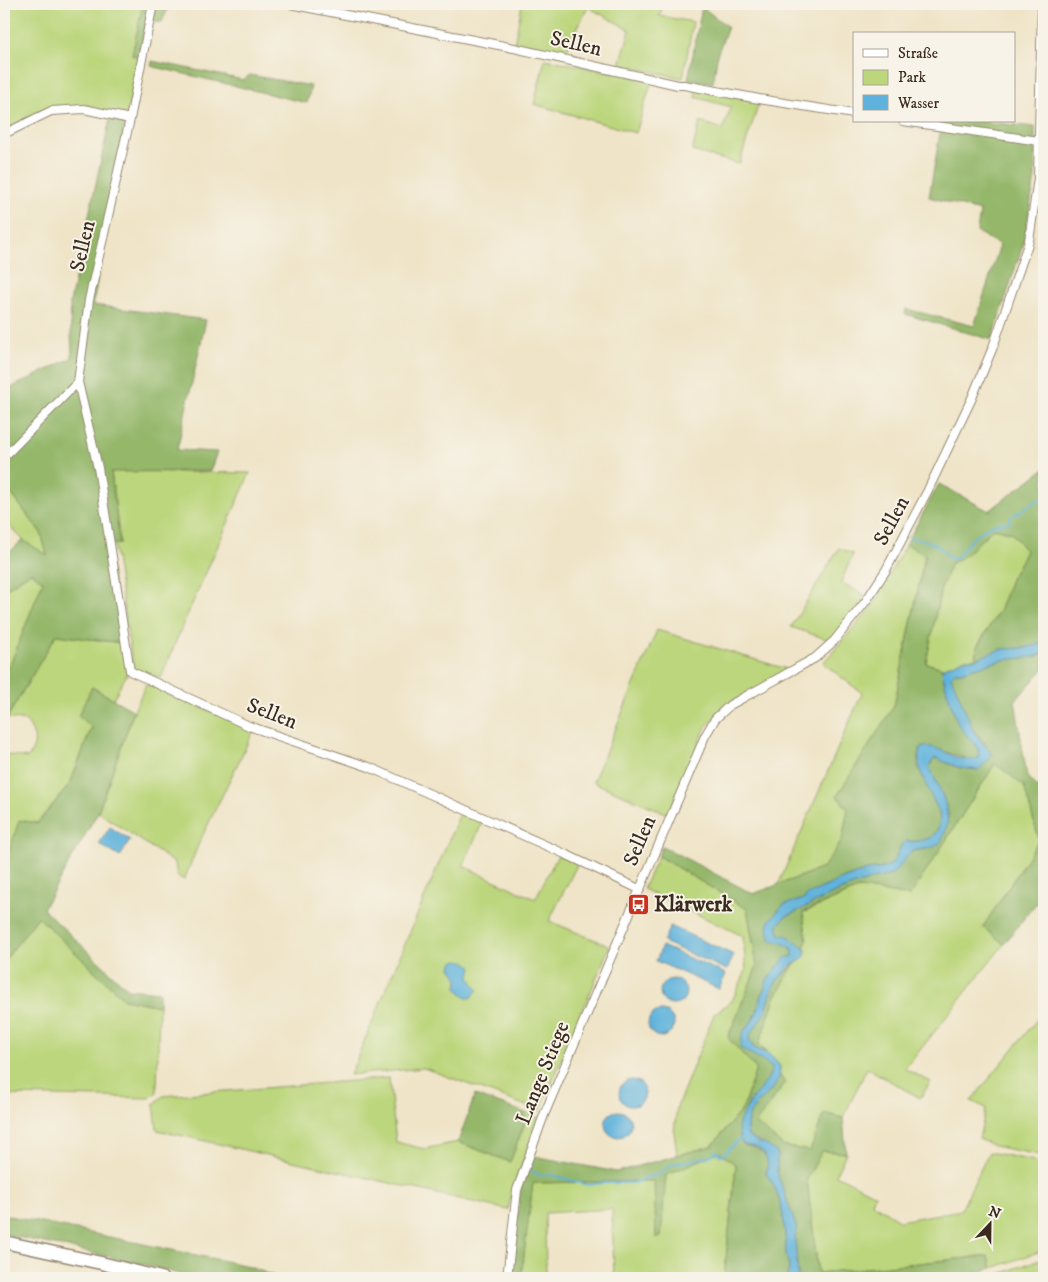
<svg xmlns="http://www.w3.org/2000/svg" width="1048" height="1282" font-family="'IM FELL DW Pica',serif">
<rect width="100%" height="100%" fill="#f7f3e8"/>
<filter id="ink" filterUnits="userSpaceOnUse"><feTurbulence type="fractalNoise" baseFrequency=".02" numOctaves="2"/><feDisplacementMap in="SourceGraphic" scale="10" xChannelSelector="R" yChannelSelector="G"/><feConvolveMatrix kernelMatrix="1 2 1 2 8 2 1 2 1" color-interpolation-filters="sRGB"/></filter>
<filter id="wash" filterUnits="userSpaceOnUse"><feTurbulence type="fractalNoise" baseFrequency=".0096" numOctaves="4" result="noise"/><feDisplacementMap in="SourceGraphic" scale="20" xChannelSelector="R" yChannelSelector="G"/><feGaussianBlur stdDeviation="1.12" result="paint"/><feColorMatrix in="noise" values="0 0 0 0 0 0 0 0 0 0 0 0 0 0 0 0 0 1.4 0 .05"/><feComposite in="paint" operator="in"/></filter>
<g filter="url(#wash)">
<rect width="100%" height="100%" fill="#efe4c7"/>
<path fill="#bbd67b" stroke="#7b804c" d="M 4,4 L 143,4 L 132,55 L 139,57 L 127,115 L 50,107 L 4,130 Z
M 522,4 L 664,4 L 659,16 L 693,22 L 683,78 L 620,65 L 630,30 L 588,7 L 564,55 L 514,45 Z
M 545,59 L 652,80 L 636,133 L 534,104 Z
M 697,90 L 760,100 L 739,164 L 692,151 L 700,122 L 723,129 L 731,107 L 695,97 Z
M 111,471 L 250,473 L 181,629 L 161,678 L 133,669 L 114,544 L 120,544 Z
M 4,484 L 41,533 L 48,556 L 23,540 L 4,520 Z
M 994,528 L 1012,533 L 1026,551 L 1011,579 L 1000,609 L 977,646 L 975,659 L 965,659 L 942,668 L 926,663 L 941,588 L 951,563 L 964,556 Z
M 906,544 L 925,554 L 894,706 L 837,796 L 848,809 L 842,840 L 823,868 L 778,885 L 862,693 L 823,663 L 871,608 Z
M 839,548 L 853,554 L 841,582 L 866,596 L 832,641 L 791,627 Z
M 31,572 L 43,581 L 12,660 L 4,670 L 4,590 Z
M 657,630 L 793,671 L 729,704 L 706,727 L 668,814 L 593,782 Z
M 56,635 L 123,643 L 127,674 L 113,699 L 92,687 L 78,716 L 92,726 L 70,784 L 37,823 L 9,852 L 4,860 L 4,754 L 28,758 C 38,741 36,737 26,721 L 7,718 Z
M 146,684 L 254,730 L 199,843 L 184,880 L 177,876 L 175,863 L 98,812 L 134,711 Z
M 995,764 L 1024,785 L 1039,840 L 983,927 L 1004,944 L 905,1069 L 931,1082 L 920,1098 L 867,1068 L 843,1118 L 824,1113 L 811,1151 L 783,1146 L 755,1123 L 785,1083 L 779,1074 L 780,1066 C 773,1058 765,1052 759,1044 L 775,998 L 794,964 L 800,961 L 806,950 L 804,947 L 807,941 L 803,913 L 860,888 L 910,896 Z
M 460,813 L 483,821 L 463,866 L 535,899 L 558,855 L 578,863 L 549,921 L 610,946 L 540,1111 L 424,1068 L 350,1075 Z
M 658,856 L 747,909 L 757,966 L 728,1037 L 756,1069 L 743,1108 L 712,1146 L 677,1155 L 674,1132 L 677,1107 L 714,1014 L 732,1001 L 746,971 L 743,936 L 643,889 Z
M 38,917 L 124,999 L 159,1006 L 157,1092 L 150,1098 L 4,1095 L 4,961 Z
M 1044,1011 L 1044,1156 L 994,1146 L 979,1139 L 986,1108 L 971,1101 Z
M 389,1078 L 396,1142 L 424,1149 L 458,1142 L 510,1162 L 526,1120 L 523,1112 L 539,1118 L 512,1191 L 508,1210 L 157,1130 L 154,1104 L 163,1096 Z
M 822,1151 L 846,1153 L 836,1175 L 875,1195 L 872,1203 L 900,1221 L 961,1210 L 989,1152 L 1044,1163 L 1044,1250 L 992,1268 L 988,1256 L 818,1273 L 807,1179 Z
M 719,1152 L 736,1165 L 724,1278 L 614,1278 L 612,1209 L 545,1213 L 546,1278 L 521,1278 L 533,1183 L 655,1181 L 656,1237 L 661,1237 L 665,1175 Z
M 1044,1258 L 1044,1278 L 995,1278 L 994,1276 Z"/>
<path fill="#94b76b" stroke="#687044" d="M 143,4 L 170,4 L 162,22 L 146,23 L 139,57 L 132,55 Z
M 702,7 L 728,27 L 718,52 L 713,83 L 688,79 Z
M 152,61 L 243,80 L 250,75 L 311,86 L 307,103 L 151,66 Z
M 110,119 L 125,124 L 93,305 L 206,320 L 177,450 L 217,452 L 210,471 L 111,472 L 120,544 L 107,545 L 123,643 L 56,635 L 7,718 L 4,717 L 4,670 L 12,660 L 43,581 L 31,572 L 4,590 L 4,557 L 23,540 L 47,555 L 41,533 L 4,484 L 4,391 L 72,358 L 70,302 Z
M 942,121 L 979,121 L 1035,127 L 1035,178 L 1024,241 L 992,340 L 905,314 L 906,309 L 974,326 L 1000,245 L 977,232 L 980,211 L 929,197 Z
M 1044,469 L 1044,568 L 1037,582 L 1039,590 L 1039,601 L 1044,609 L 1044,643 L 1025,648 L 1002,649 L 975,659 L 977,647 L 1000,609 L 1011,579 L 1026,551 L 1012,533 L 994,528 L 964,556 L 951,563 L 941,588 L 926,663 L 942,668 C 942,677 955,719 960,727 C 967,738 982,745 978,759 C 963,760 957,755 943,751 C 936,749 929,748 922,747 L 918,754 L 918,766 L 939,812 C 943,837 925,843 905,841 C 897,849 898,858 891,864 C 885,870 873,868 865,871 C 845,876 827,887 808,894 L 804,899 L 783,905 L 770,920 L 775,942 L 784,943 L 792,948 L 793,955 L 777,967 L 767,980 L 756,1014 L 750,1024 L 743,1032 L 741,1048 L 765,1062 L 772,1068 L 766,1083 L 750,1100 L 740,1121 L 745,1146 C 760,1147 772,1157 766,1173 C 783,1196 785,1225 786,1252 C 787,1263 792,1266 786,1278 L 724,1278 L 736,1165 L 719,1152 L 666,1175 L 661,1237 L 656,1237 L 654,1181 L 533,1183 L 521,1278 L 511,1278 L 520,1192 L 534,1156 L 616,1172 L 712,1146 L 743,1108 L 756,1069 L 728,1038 L 757,966 L 747,909 L 658,856 L 662,846 L 753,894 L 823,868 L 842,840 L 848,809 L 837,796 L 894,706 L 925,555 L 906,544 L 939,484 L 989,511 Z
M 1044,653 L 1044,668 L 1015,701 L 1027,777 L 1044,793 L 1044,893 L 1004,944 L 983,927 L 1039,840 L 1024,786 L 995,764 L 910,896 L 860,888 L 803,912 L 807,941 L 804,947 L 797,942 L 779,935 L 778,925 L 785,917 L 839,891 L 873,879 L 892,875 L 912,851 L 928,849 L 949,815 L 944,800 L 929,766 L 935,758 L 960,768 L 978,770 L 986,745 L 973,730 L 950,676 L 955,672 L 961,672 L 1002,660 L 1034,657 Z
M 92,687 L 134,711 L 98,812 L 43,909 L 128,989 L 159,992 L 159,1006 L 124,999 L 38,917 L 4,961 L 4,860 L 9,852 L 19,820 L 38,823 L 70,784 L 92,727 L 78,716 Z
M 794,964 L 775,998 L 759,1044 L 765,1052 L 754,1048 L 749,1039 L 750,1035 L 766,1011 L 772,990 L 776,982 Z
M 779,1074 L 785,1083 L 756,1123 L 783,1146 L 810,1151 L 824,1113 L 843,1118 L 846,1153 L 822,1151 L 807,1179 L 818,1273 L 988,1256 L 992,1268 L 961,1278 L 797,1278 L 798,1275 L 795,1239 L 797,1229 L 777,1172 L 777,1152 L 748,1136 C 742,1102 775,1099 779,1074 Z
M 475,1095 L 523,1112 L 526,1120 L 510,1162 L 458,1142 Z
M 4,1215 L 244,1265 L 280,1278 L 193,1278 L 151,1266 L 4,1234 Z"/>
<path fill="#5fb2db" stroke="#4d6e7c" d="M 1044,643 L 1044,653 L 1034,657 L 1002,660 L 961,672 L 955,672 L 951,676 L 973,730 L 991,753 L 989,760 L 978,770 L 960,768 L 935,758 L 929,766 C 938,787 955,812 944,834 C 943,837 941,842 939,844 C 931,850 920,849 912,851 L 892,875 L 873,879 L 839,891 L 785,917 L 778,925 L 779,934 L 788,936 L 806,950 L 805,956 L 800,961 L 791,965 L 776,982 L 772,990 L 766,1011 L 750,1035 L 749,1039 L 754,1048 L 769,1054 L 780,1066 C 780,1070 780,1075 779,1078 C 770,1100 742,1104 748,1136 L 760,1144 L 763,1143 L 777,1152 L 777,1172 L 797,1229 L 795,1239 L 798,1275 L 797,1278 L 786,1278 C 792,1266 787,1263 786,1252 C 785,1225 783,1196 766,1173 C 770,1163 766,1151 755,1147 C 751,1146 747,1146 743,1144 C 724,1118 767,1092 772,1068 L 765,1062 L 740,1048 L 743,1032 L 750,1024 L 756,1014 L 767,980 L 786,957 L 792,957 L 793,955 L 792,948 C 785,943 778,943 770,939 L 768,927 L 770,920 L 783,905 L 804,899 L 807,894 C 827,887 845,876 865,871 C 873,868 885,870 891,864 C 898,858 897,849 905,841 C 925,843 944,837 939,812 C 932,795 912,765 921,748 C 933,743 947,754 958,758 C 965,759 972,760 978,759 C 982,745 967,738 960,727 C 955,719 942,677 942,668 L 965,659 L 975,659 L 1002,649 L 1025,648 Z
M 110,827 L 130,840 L 120,857 L 99,844 Z
M 670,926 L 734,955 L 727,970 L 663,942 Z
M 662,946 L 726,974 L 719,989 L 656,961 Z
M 457,960 L 465,961 L 472,966 L 470,978 L 478,990 L 471,998 L 467,997 L 461,993 L 457,987 L 458,979 L 451,967 L 452,963 Z
M660 992a13 13 0 1 1 26 0a13 13 0 1 1-26 0Z
M648 1024a13 13 0 1 1 26 0a13 13 0 1 1-26 0Z
M619 1093a13 13 0 1 1 26 0a13 13 0 1 1-26 0Z
M605 1124a13 13 0 1 1 26 0a13 13 0 1 1-26 0Z"/>
<g fill="none" stroke-linecap="round" stroke-linejoin="round">
<path stroke="#5fb2db" stroke-width="2" d="M 908,536 C 914,540 918,539 924,540 C 935,543 944,549 950,559 L 953,559 C 960,556 960,553 964,548 C 975,535 990,521 1008,523 L 1012,516 L 1038,500 L 1044,498
M 530,1170 L 539,1175 L 552,1175 L 588,1185 L 604,1183 L 635,1183 L 646,1177 L 659,1175 L 670,1165 L 706,1157 L 712,1155 L 716,1151 L 718,1152 L 719,1155 L 723,1155 L 738,1140 L 741,1139"/>
</g>
</g>
<g filter="url(#ink)">
<g fill="none" stroke-linecap="round" stroke-linejoin="round">
<defs>
<path id="minor" d="M 153,4 L 130,119 L 89,300 L 78,382 L 98,468 L 130,671 L 249,726 L 369,767 L 565,854 L 639,889
M 290,4 L 514,48 L 678,85 L 684,85 L 759,99 L 854,114
M 903,121 L 1039,141
M 4,134 L 51,111 L 84,109 L 130,119
M 4,457 L 78,382
M 507,1278 L 517,1190 L 544,1115 L 705,736 L 715,719 L 730,705 L 815,658 L 834,641 L 866,601 L 886,570 L 928,490 L 972,398 L 993,347 L 1029,241 L 1038,178 L 1042,4"/>
<path id="trunk" d="M 4,1242 L 101,1263 L 161,1278"/>
</defs>
<use href="#minor" stroke="#958772" stroke-width="10"/>
<use href="#trunk" stroke="#958772" stroke-width="15"/>
<use href="#minor" stroke="#fff" stroke-width="8"/>
<use href="#trunk" stroke="#fff" stroke-width="12"/>
</g>
</g>
<defs>
<symbol id="bus-square" viewBox="-11 -11 22 22"><rect x="-9" y="-9" width="18" height="18" rx="4" fill="#c8321e" stroke="#f7f3e8"/><path d="M-5-6H5V4H4V6H2V4H-2V6H-4V4H-5ZM-3.5-4V0h7V-4ZM-3.5 1.2v1.5H-2V1.2ZM2 1.2v1.5H3.5V1.2Z" fill="#fff"/></symbol>
</defs>
<g fill-rule="evenodd">
<use href="#bus-square" x="626" y="892" width="25" height="25"/>
</g>
<g text-anchor="middle" dominant-baseline="central" stroke-width="4" stroke-linejoin="round" paint-order="stroke">
<g font-size="21" fill="#3b2a1e" stroke="#f7f3e8">
<text transform="translate(576 44) rotate(13)">Sellen</text>
<text transform="translate(83 246) rotate(-77)">Sellen</text>
<text transform="translate(892 521) rotate(-62)">Sellen</text>
<text transform="translate(272 714) rotate(21)">Sellen</text>
<text transform="translate(640 841) rotate(-67)">Sellen</text>
<text transform="translate(543 1073) rotate(-68)">Lange Stiege</text>
</g>
<g font-size="21" font-weight="bold" fill="#3b2a1e" stroke="#f7f3e8" text-anchor="start">
<text x="654" y="905">Klärwerk</text>
</g>
</g>
<rect width="1048" height="1282" fill="none" stroke="#f7f3e8" stroke-width="20"/>
<rect x="853" y="32" width="162" height="90" fill="#f7f3e8" stroke="#aca397"/>
<rect x="863" y="49" width="25" height="8" fill="#ffffff" stroke="#aca397"/>
<text x="898" y="58" font-size="15" fill="#3b2a1e">Straße</text>
<rect x="863" y="70" width="25" height="15" fill="#bbd67b" stroke="#aca397"/>
<text x="898" y="82" font-size="15" fill="#3b2a1e">Park</text>
<rect x="863" y="95" width="25" height="15" fill="#5fb2db" stroke="#aca397"/>
<text x="898" y="108" font-size="15" fill="#3b2a1e">Wasser</text>
<g transform="translate(990 1224) rotate(22)" stroke="#f7f3e8" stroke-width="4" paint-order="stroke">
<path d="M0-4L9 19L0 12L-9 19Z" fill="#3b2a1e"/>
<text y="-8" font-size="14" font-weight="bold" text-anchor="middle" fill="#3b2a1e">N</text>
</g>
</svg>
